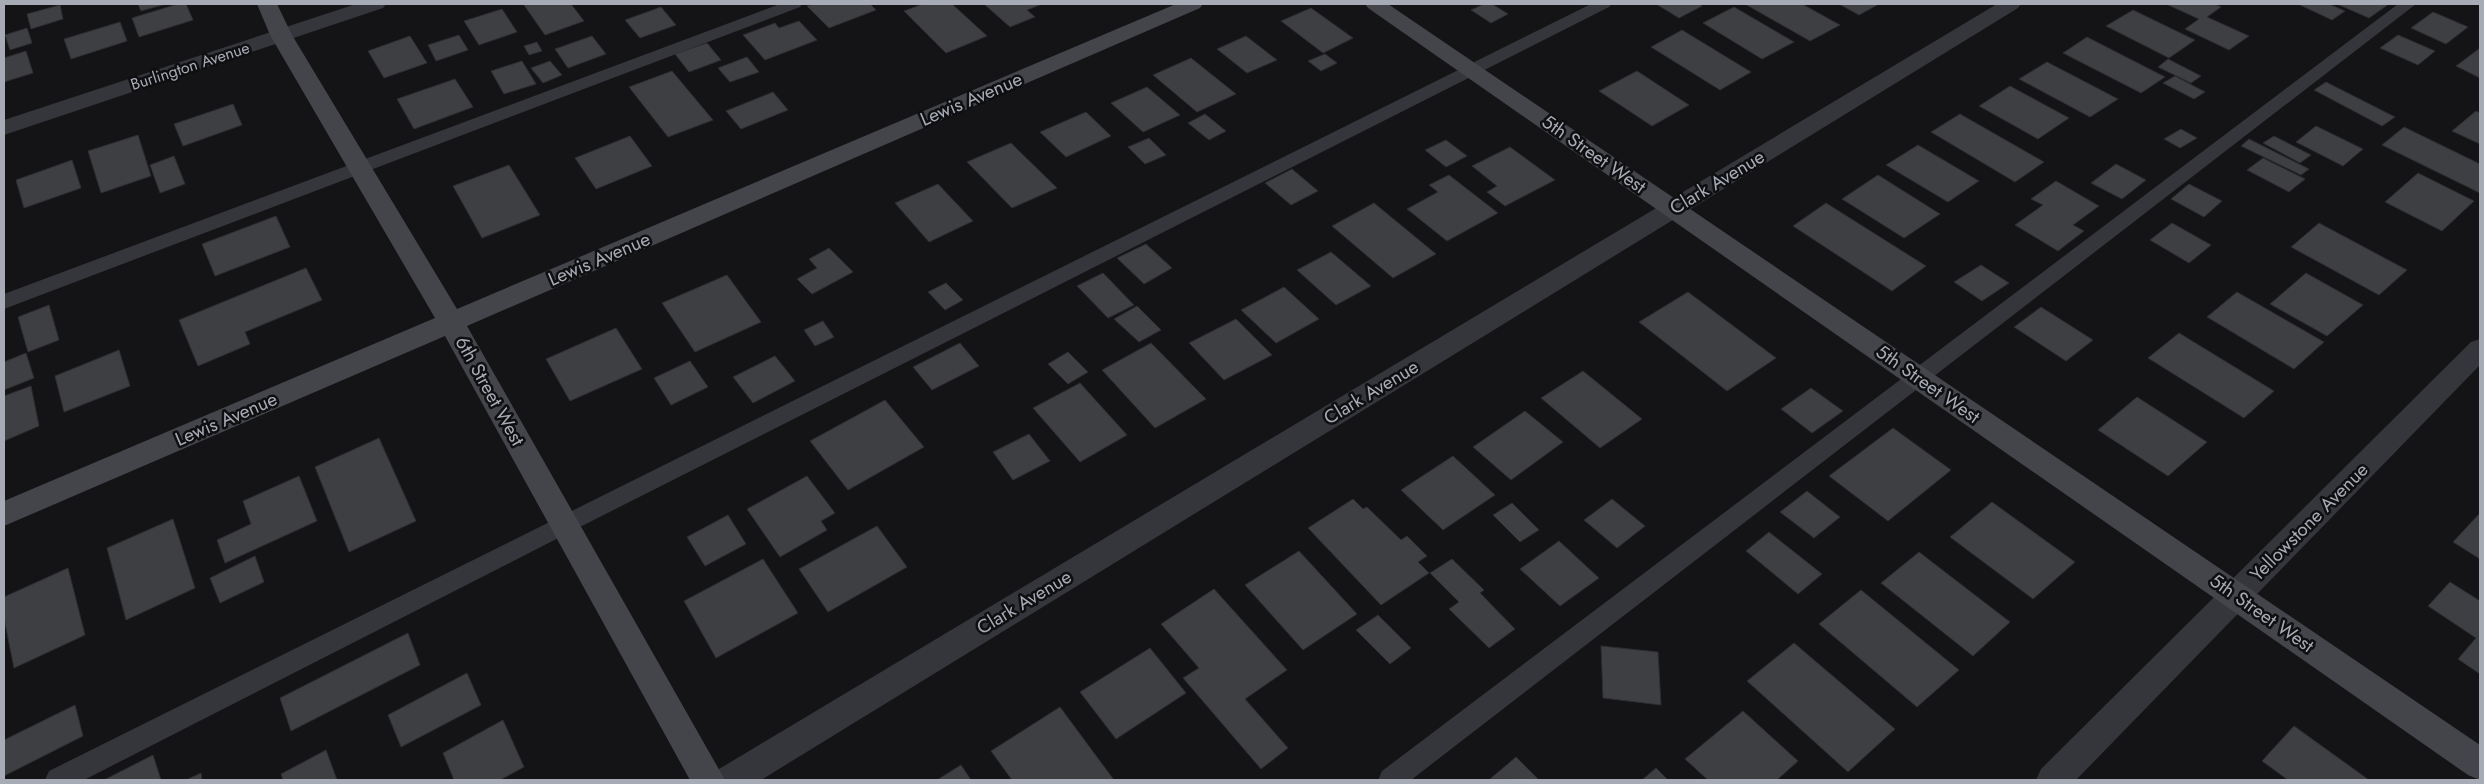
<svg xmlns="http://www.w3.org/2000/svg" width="2484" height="784" font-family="Jost,sans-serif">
<rect width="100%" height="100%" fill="#141416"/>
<path fill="#3e3f43" stroke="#2e2e32" d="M 138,4 L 166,4 L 141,11 Z
M 178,4 L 186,4 L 193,20 L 139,37 L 132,18 Z
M 526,4 L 571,4 L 584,21 L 545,35 L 524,5 Z
M 814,4 L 870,4 L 876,10 L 829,28 L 807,6 Z
M 923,4 L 952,4 L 987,36 L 946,53 L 904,11 Z
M 984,4 L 1042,4 L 1027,10 L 1035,17 L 1010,27 Z
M 1484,4 L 1492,4 L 1508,14 L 1491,23 L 1471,10 Z
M 1656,4 L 1699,4 L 1702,6 L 1679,18 Z
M 1745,4 L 1802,4 L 1840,25 L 1810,41 Z
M 1839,4 L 1879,4 L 1859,15 Z
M 2166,4 L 2215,4 L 2221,7 L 2207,17 L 2249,36 L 2229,50 L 2185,29 L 2199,19 Z
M 2298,4 L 2329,4 L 2345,11 L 2332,20 Z
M 2337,4 L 2389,4 L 2369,18 Z
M 60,5 L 63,19 L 31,29 L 27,14 Z
M 661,7 L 676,25 L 640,38 L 625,20 Z
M 1734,7 L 1794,42 L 1762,59 L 1703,23 Z
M 1311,8 L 1353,38 L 1323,53 L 1281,21 Z
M 502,9 L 517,32 L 479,45 L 464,21 Z
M 2133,10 L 2195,40 L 2169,58 L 2106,26 Z
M 2433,12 L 2468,27 L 2446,44 L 2411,28 Z
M 799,21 L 817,40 L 765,60 L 743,35 L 775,23 L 779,28 Z
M 120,22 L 127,41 L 71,59 L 64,39 Z
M 27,28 L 32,43 L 10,50 L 5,35 Z
M 1682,30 L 1751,72 L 1720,90 L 1651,47 Z
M 459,35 L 468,50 L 436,61 L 428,45 Z
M 2398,35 L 2435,51 L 2418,65 L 2380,48 Z
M 410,36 L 427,63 L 384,78 L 368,51 Z
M 592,36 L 606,54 L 568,68 L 555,49 Z
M 1246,36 L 1277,60 L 1247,73 L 1217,49 Z
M 2087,37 L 2165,77 L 2141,93 L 2063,53 Z
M 537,42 L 542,51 L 529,55 L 524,46 Z
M 707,43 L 721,60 L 689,72 L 675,54 Z
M 2480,48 L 2480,78 L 2456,66 Z
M 26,51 L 33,73 L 4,82 L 4,58 Z
M 1325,54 L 1337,63 L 1321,71 L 1308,61 Z
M 747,57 L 759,72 L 730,82 L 718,68 Z
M 1191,58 L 1236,94 L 1197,112 L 1153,75 Z
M 2168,59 L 2201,76 L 2191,83 L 2158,67 Z
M 522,61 L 536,84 L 504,94 L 491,71 Z
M 550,61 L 562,75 L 543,83 L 531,68 Z
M 2047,62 L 2118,99 L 2090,117 L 2019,79 Z
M 672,71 L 713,120 L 668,137 L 629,87 Z
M 1637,71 L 1689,105 L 1652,126 L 1599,91 Z
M 2175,76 L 2205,92 L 2194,99 L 2163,83 Z
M 455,79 L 473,107 L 414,129 L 397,99 Z
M 2326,82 L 2395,117 L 2382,126 L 2314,90 Z
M 2010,86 L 2069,118 L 2038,139 L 1979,106 Z
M 1147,87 L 1180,115 L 1143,132 L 1111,103 Z
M 773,92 L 788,110 L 741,129 L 726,111 Z
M 233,104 L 242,125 L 183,146 L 174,124 Z
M 2476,111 L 2480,113 L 2480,144 L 2452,131 Z
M 1086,112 L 1111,136 L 1066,157 L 1040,132 Z
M 1205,114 L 1226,131 L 1209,140 L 1188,123 Z
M 1960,114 L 2044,162 L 2015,182 L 1931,132 Z
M 2316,126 L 2363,149 L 2343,166 L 2296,142 Z
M 2404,127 L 2480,164 L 2480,193 L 2382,145 Z
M 2181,129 L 2197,138 L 2180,148 L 2164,139 Z
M 138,135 L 151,176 L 101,193 L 88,151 Z
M 630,136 L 652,166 L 596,189 L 575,158 Z
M 2274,136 L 2311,155 L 2300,163 L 2263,143 Z
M 1149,138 L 1166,155 L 1145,164 L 1128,147 Z
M 2249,139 L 2309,169 L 2301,175 L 2241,146 Z
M 1446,140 L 1467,156 L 1446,167 L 1425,150 Z
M 1011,143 L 1057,188 L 1012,208 L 967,162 Z
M 1918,145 L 1979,181 L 1948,202 L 1886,165 Z
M 1510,147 L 1555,180 L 1505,206 L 1487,192 L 1497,186 L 1472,166 Z
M 174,156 L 185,184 L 160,193 L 150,165 Z
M 2263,158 L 2305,179 L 2289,192 L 2247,170 Z
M 72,160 L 81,188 L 24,208 L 16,180 Z
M 2116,164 L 2146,180 L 2122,199 L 2091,183 Z
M 509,165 L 540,215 L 482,238 L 453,186 Z
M 1292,169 L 1318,191 L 1291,205 L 1265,183 Z
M 2418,173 L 2474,201 L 2442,231 L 2385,202 Z
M 1449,175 L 1498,213 L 1447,241 L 1407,209 L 1438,192 L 1429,185 Z
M 1878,175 L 1940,214 L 1904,238 L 1842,199 Z
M 2056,181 L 2099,206 L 2073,225 L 2084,231 L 2058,251 L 2015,225 L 2043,205 L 2031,199 Z
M 938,184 L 973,221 L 929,242 L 895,203 Z
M 2189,184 L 2222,201 L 2204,217 L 2171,199 Z
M 1374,203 L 1436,254 L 1393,278 L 1332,226 Z
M 1826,203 L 1926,266 L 1892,291 L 1793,226 Z
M 276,216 L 290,247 L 215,276 L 202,244 Z
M 2172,223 L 2211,245 L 2189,263 L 2150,240 Z
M 2319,223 L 2407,270 L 2379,295 L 2291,247 Z
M 1146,244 L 1172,268 L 1144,284 L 1117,258 Z
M 829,248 L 853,272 L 812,294 L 797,279 L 817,268 L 809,259 Z
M 1331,252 L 1371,286 L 1336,305 L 1297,270 Z
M 1981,265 L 2009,283 L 1982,301 L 1954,282 Z
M 306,268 L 322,300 L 245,332 L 250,344 L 198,366 L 179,320 Z
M 1103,273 L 1134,305 L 1108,318 L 1077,286 Z
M 2306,273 L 2363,305 L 2327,336 L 2270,304 Z
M 727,275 L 761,322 L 695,352 L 662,303 Z
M 946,283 L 963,300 L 945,310 L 928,292 Z
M 1284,287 L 1319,319 L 1276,343 L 1241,310 Z
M 1688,292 L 1776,358 L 1727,391 L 1639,322 Z
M 2237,292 L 2324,342 L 2294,369 L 2207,317 Z
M 49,305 L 59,340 L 28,352 L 18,317 Z
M 1137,306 L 1161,330 L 1139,342 L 1114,319 Z
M 2041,307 L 2093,340 L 2066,361 L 2014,327 Z
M 1236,319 L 1272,355 L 1224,380 L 1189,343 Z
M 823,321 L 834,337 L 815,346 L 804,330 Z
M 616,328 L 642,369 L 570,401 L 546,359 Z
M 2179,333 L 2274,391 L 2244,418 L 2148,358 Z
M 960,343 L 979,366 L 932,390 L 913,367 Z
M 1151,343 L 1206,399 L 1155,428 L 1102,370 Z
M 119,350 L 130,386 L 64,412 L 55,376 Z
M 1068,352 L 1088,372 L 1068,384 L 1048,364 Z
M 26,353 L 34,378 L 4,390 L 4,362 Z
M 775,356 L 795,381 L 753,403 L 733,377 Z
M 690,361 L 708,387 L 671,405 L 654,378 Z
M 1583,371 L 1642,419 L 1600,448 L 1541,398 Z
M 1080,383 L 1127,435 L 1080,462 L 1033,408 Z
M 31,386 L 39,426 L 4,441 L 4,396 Z
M 1811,388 L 1843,411 L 1812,433 L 1781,409 Z
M 2137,397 L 2207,442 L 2168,476 L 2098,430 Z
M 885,400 L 924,447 L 848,490 L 810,441 Z
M 1525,411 L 1563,442 L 1511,480 L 1473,447 Z
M 1893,428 L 1951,470 L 1888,521 L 1829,476 Z
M 1029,434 L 1050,461 L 1013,480 L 993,452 Z
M 379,438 L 416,521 L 349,552 L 315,467 Z
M 1453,456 L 1495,495 L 1443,530 L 1401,490 Z
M 299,476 L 317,521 L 225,563 L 217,540 L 251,524 L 243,501 Z
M 807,476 L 835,513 L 821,521 L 827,530 L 780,557 L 747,509 Z
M 1807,491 L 1840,517 L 1814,538 L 1780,512 Z
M 1353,499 L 1363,509 L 1367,507 L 1401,540 L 1407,536 L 1427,556 L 1418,562 L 1429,573 L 1381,605 L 1308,528 Z
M 1612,499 L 1645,526 L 1617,548 L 1584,520 Z
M 1992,502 L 2075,562 L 2033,599 L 1950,537 Z
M 1512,503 L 1539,530 L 1520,542 L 1493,515 Z
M 2480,513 L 2480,559 L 2453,542 Z
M 728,515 L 746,544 L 705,566 L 687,537 Z
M 173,519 L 195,588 L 126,620 L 107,548 Z
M 877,526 L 907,567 L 828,612 L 799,569 Z
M 1769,532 L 1822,574 L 1798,594 L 1746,551 Z
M 1559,541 L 1599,578 L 1560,606 L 1520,569 Z
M 1299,551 L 1357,614 L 1303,650 L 1245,585 Z
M 1919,552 L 2010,622 L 1973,656 L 1881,583 Z
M 255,556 L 264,582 L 220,603 L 210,578 Z
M 763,559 L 798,613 L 716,658 L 684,601 Z
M 1452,559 L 1484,590 L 1480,593 L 1515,629 L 1489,648 L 1449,609 L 1459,602 L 1430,573 Z
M 68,568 L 85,635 L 14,668 L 4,618 L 4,597 Z
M 2450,582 L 2480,601 L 2480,674 L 2458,659 L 2476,638 L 2428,606 Z
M 1214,589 L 1287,670 L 1245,699 L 1288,748 L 1261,769 L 1183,678 L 1199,668 L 1161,624 Z
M 1861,590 L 1959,670 L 1917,707 L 1819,624 Z
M 1378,615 L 1411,648 L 1390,664 L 1356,630 Z
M 408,633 L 420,665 L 291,731 L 280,698 Z
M 1794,643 L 1895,729 L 1848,772 L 1747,681 Z
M 1601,646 L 1658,652 L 1661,705 L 1603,698 Z
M 1150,648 L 1186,693 L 1116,739 L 1080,692 Z
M 467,673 L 481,705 L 401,747 L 388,715 Z
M 75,705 L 83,736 L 4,776 L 4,740 Z
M 1060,707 L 1114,780 L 1012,780 L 991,751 Z
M 1743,711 L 1798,761 L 1777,780 L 1708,780 L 1685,759 Z
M 503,720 L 524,767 L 500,780 L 454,780 L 443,753 Z
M 2294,726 L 2369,780 L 2288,780 L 2262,761 Z
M 326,750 L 337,780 L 283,780 L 281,774 Z
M 153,755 L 161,780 L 104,780 Z
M 1516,757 L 1539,780 L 1490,779 Z
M 961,765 L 971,780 L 937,780 Z
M 1656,768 L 1668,780 L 1642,780 Z
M 201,773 L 202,780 L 186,780 Z"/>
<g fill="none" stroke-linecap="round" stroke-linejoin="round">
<path fill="#35363b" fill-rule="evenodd" d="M 780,4 L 802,4 L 800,7 L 4,309 L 4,294 Z
M 1591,4 L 1611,4 L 1609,7 L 572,531 L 84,780 L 45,780 L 49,771 Z
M 2398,4 L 2416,4 L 1411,780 L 1378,780 L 1382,771 Z"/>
<path fill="#35363b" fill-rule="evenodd" d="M 356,4 L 386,4 L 383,8 L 4,135 L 4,120 Z
M 1997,4 L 2021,4 L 2018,8 L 761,780 L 714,780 L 719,769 Z
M 2480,339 L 2480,365 L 2076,780 L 2036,780 L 2041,769 L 2471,342 Z"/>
<path fill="#43454b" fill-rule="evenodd" d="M 257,4 L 277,4 L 292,35 L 457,309 L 1176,4 L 1203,4 L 1200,8 L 467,326 L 725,780 L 690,780 L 445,336 L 4,526 L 4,501 L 435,318 L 270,35 Z
M 1365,4 L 1388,4 L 2480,745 L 2480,780 L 2468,775 L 1368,8 Z"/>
</g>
<g text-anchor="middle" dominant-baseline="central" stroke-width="5" stroke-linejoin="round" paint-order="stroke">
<g font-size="16" fill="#a6abb6" stroke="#0f0f11">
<text transform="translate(190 66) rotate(-18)">Burlington Avenue</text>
</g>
<g font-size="19" fill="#a6abb6" stroke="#0f0f11">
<text transform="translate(971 99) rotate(-23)">Lewis Avenue</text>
<text transform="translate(1594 154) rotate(35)">5th Street West</text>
<text transform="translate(1717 182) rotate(-31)">Clark Avenue</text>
<text transform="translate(599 259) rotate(-23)">Lewis Avenue</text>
<text transform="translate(1928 384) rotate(35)">5th Street West</text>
<text transform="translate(490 391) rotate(61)">6th Street West</text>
<text transform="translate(1371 392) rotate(-31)">Clark Avenue</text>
<text transform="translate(226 419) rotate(-23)">Lewis Avenue</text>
<text transform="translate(2309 522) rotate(-45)">Yellowstone Avenue</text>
<text transform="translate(1024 602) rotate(-31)">Clark Avenue</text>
<text transform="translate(2262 613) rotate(35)">5th Street West</text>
</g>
</g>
<rect width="2484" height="784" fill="none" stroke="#a6abb6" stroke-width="10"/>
</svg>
